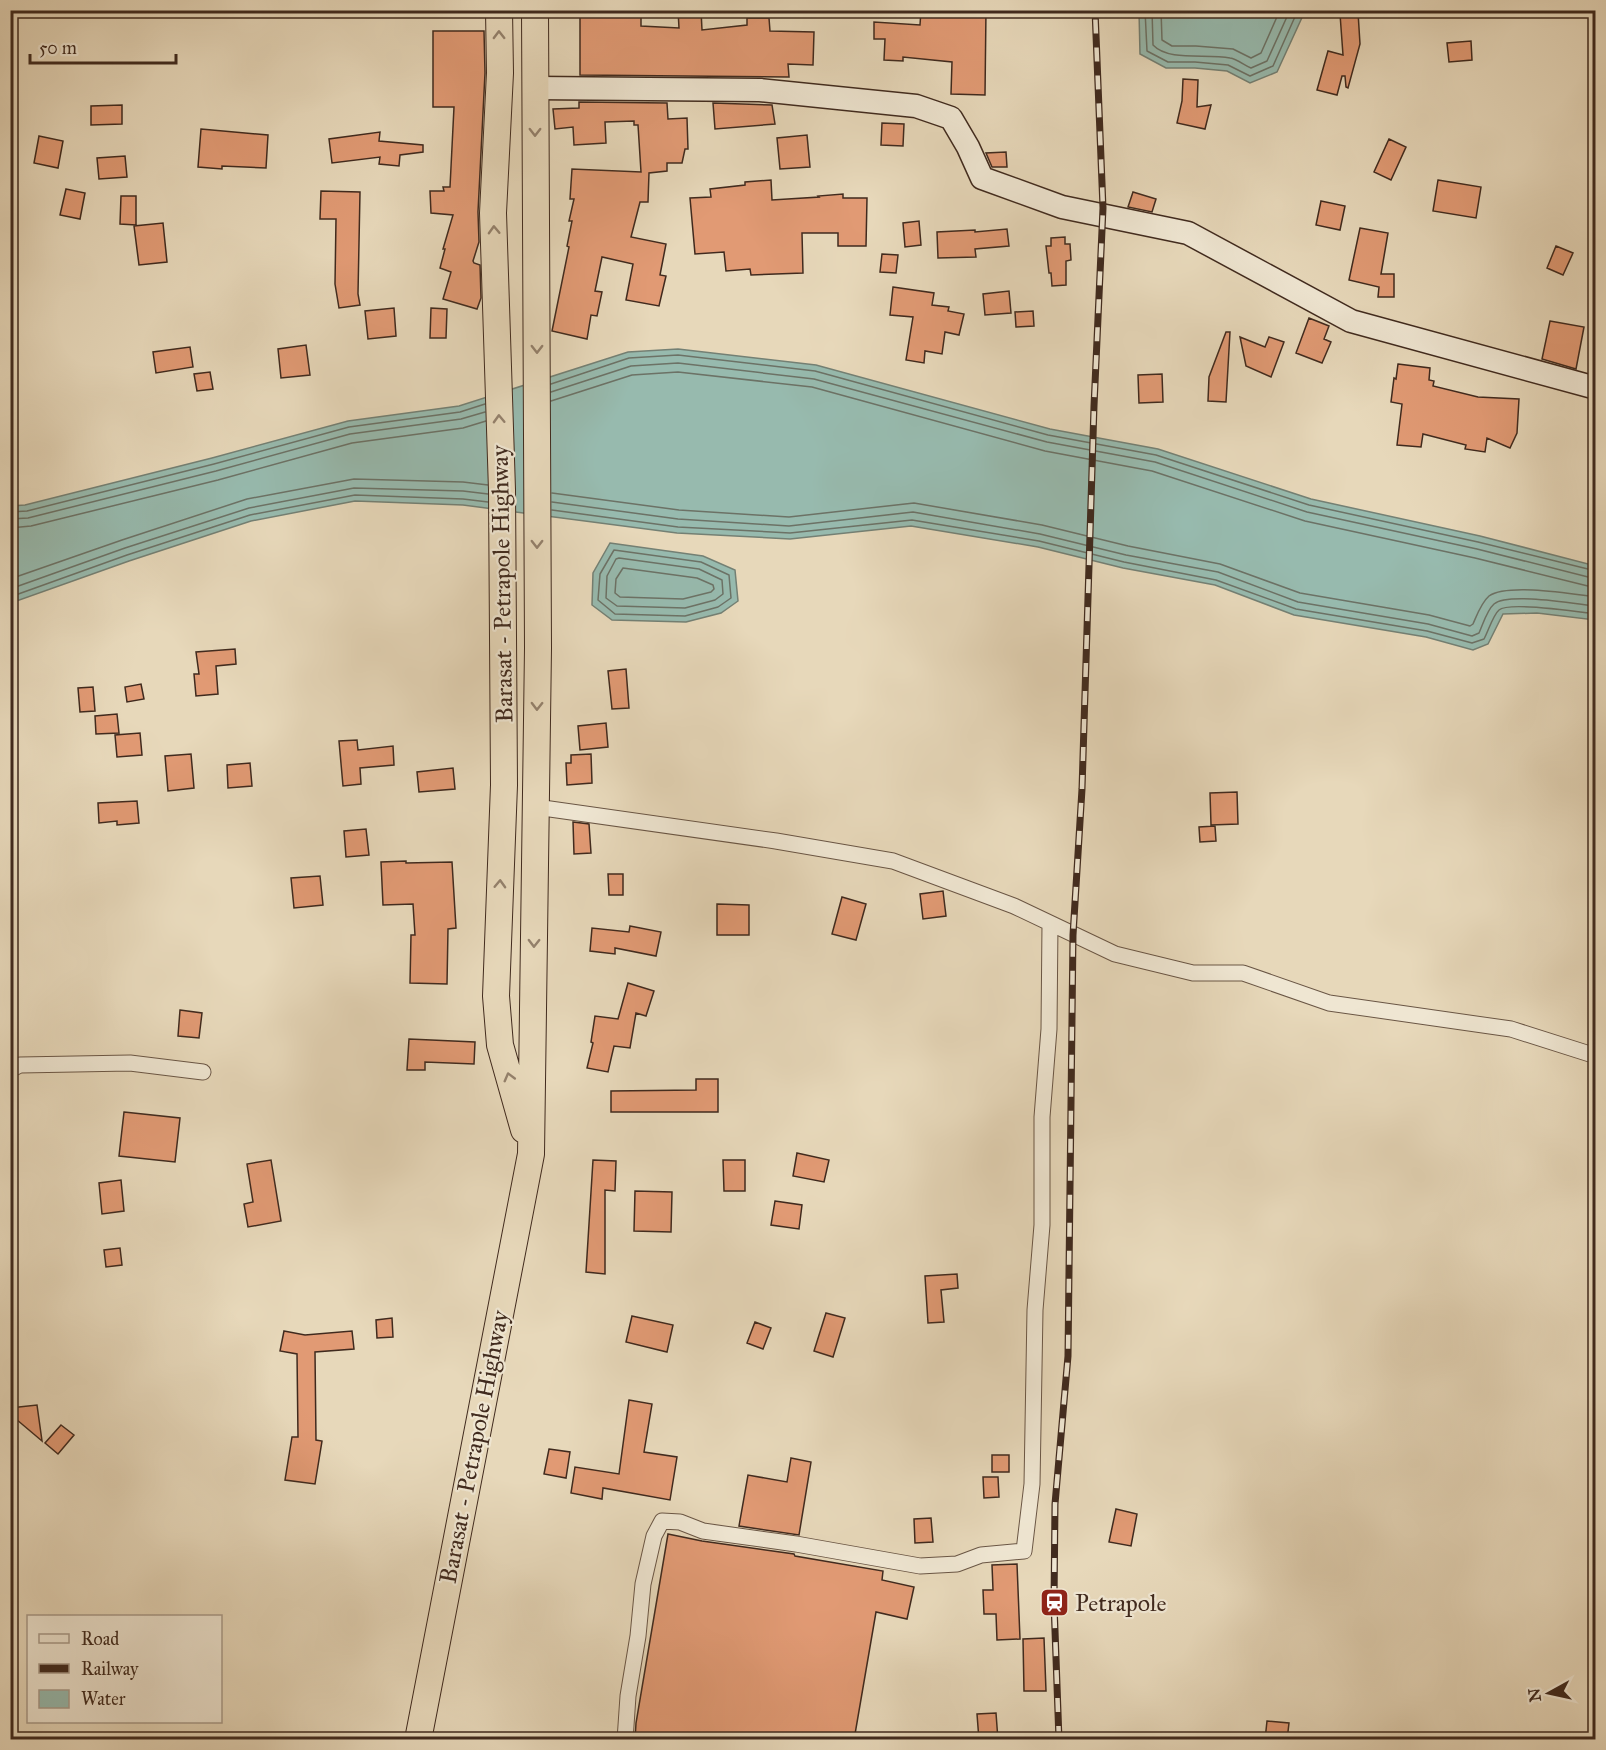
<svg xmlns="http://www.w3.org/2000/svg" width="1606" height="1750" font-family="'IM FELL Great Primer',serif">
<rect width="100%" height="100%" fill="#e7d8ba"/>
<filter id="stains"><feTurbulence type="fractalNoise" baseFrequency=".00333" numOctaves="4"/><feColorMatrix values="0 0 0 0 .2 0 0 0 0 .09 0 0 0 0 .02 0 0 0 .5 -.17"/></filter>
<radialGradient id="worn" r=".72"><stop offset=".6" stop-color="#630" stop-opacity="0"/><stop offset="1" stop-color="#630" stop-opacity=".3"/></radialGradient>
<path fill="#97baae" stroke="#748074" stroke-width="1.5" d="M 1139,11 L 1139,10 L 1305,11 L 1277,72 L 1250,83 L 1227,71 L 1195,68 L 1166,68 L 1140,54 Z
M 678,349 L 816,365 L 1050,429 L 1158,449 L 1311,499 L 1480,536 L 1596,566 L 1595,620 L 1537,613 L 1503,614 L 1488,644 L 1473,650 L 1426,637 L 1294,615 L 1215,585 L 1123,568 L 1038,547 L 911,526 L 790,539 L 677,533 L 463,505 L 355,501 L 251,521 L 129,561 L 11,603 L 11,506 L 25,505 L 212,458 L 348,421 L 459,406 L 628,352 Z
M 610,543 L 703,556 L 735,570 L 738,601 L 721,613 L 686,622 L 612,620 L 592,605 L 593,573 Z"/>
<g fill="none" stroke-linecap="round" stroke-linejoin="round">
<path stroke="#6c7266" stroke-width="1.5" d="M 1145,10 L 1147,51 L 1168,62 L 1195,62 L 1228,65 L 1250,76 L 1273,66 L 1298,10
M 1152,10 L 1153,45 C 1169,62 1207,53 1230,58 C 1237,59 1244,65 1251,68 L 1267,61 L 1290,10
M 1161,10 L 1162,40 L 1172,46 L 1196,46 L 1233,49 L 1251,58 L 1261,53 L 1280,10
M 551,384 L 629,358 L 678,355 L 815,371 L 1048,435 L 1156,455 L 1309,505 L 1478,542 L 1596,571
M 551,392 L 631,366 L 678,363 L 814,379 L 1047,442 L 1155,462 L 1307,512 L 1477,549 L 1596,579
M 551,401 L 632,375 L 678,372 L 812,387 L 1045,451 L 1152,471 L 1305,521 L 1475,558 L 1596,588
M 552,493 L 679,510 L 789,517 L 914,503 L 1042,525 L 1128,546 L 1220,564 L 1300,593 L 1429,615 L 1470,626 L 1473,624 C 1477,615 1481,603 1489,596 C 1508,583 1572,594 1596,597
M 552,502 L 678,519 L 789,526 L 913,512 L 1040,534 L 1126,555 L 1218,572 L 1298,602 L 1428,624 L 1472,636 L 1479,633 C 1483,624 1487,610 1494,604 C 1508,592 1576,604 1596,606
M 552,510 L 678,527 L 790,533 L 912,520 L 1039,541 L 1124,562 L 1216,580 L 1296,609 L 1427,631 L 1472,643 L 1484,639 C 1488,632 1493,615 1499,610 C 1509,601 1580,612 1596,614
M 10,512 L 27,511 L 214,464 L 349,427 L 460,412 L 485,404
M 10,519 L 28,518 L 216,471 L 350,434 L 461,419 L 485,412
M 10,528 L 31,526 L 218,480 L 352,443 L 463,428 L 486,421
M 614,550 L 701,562 L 729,575 L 731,598 L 718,607 L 685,616 L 615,614 L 598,600 L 600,574 Z
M 619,558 L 699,569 L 722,580 L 723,594 L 715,600 L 685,608 L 617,606 L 606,598 L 607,576 L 616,559 Z
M 623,568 L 697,578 L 713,585 L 714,589 L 711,592 L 683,599 L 620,597 L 615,593 L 616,579 Z
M 10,579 L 122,540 L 247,499 L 354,479 L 463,482 L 488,485
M 10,589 L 125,548 L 249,508 L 354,488 L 463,491 L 488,494
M 10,597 L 127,555 L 250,515 L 355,495 L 463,499 L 488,502"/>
</g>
<path fill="#e19a74" stroke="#402a1e" stroke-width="1.5" d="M 580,10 L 605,10 L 605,13 L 641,14 L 641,26 L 679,28 L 678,10 L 701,10 L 702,30 L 747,25 L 747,18 L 769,18 L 770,31 L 814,32 L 813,65 L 788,64 L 789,77 L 580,75 Z
M 921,10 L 986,10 L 985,95 L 951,94 L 952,62 L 903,57 L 903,61 L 884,60 L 885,39 L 874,39 L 874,22 L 920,25 Z
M 1358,12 L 1360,44 L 1348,88 L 1346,87 L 1345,76 L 1342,76 L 1337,95 L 1317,90 L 1328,51 L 1343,55 L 1340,14 Z
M 433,31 L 484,31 L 485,73 L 478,212 L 479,242 L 473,261 L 474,263 L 480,265 L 481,298 L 477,309 L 443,299 L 451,272 L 440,268 L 445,249 L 443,249 L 453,215 L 431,213 L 430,191 L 444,191 L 443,187 L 450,187 L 454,107 L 433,107 Z
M 1471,41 L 1472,60 L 1449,62 L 1447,43 Z
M 1183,79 L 1198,80 L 1197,107 L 1211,105 L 1205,129 L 1177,123 L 1182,101 Z
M 579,102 L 667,103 L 668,119 L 687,118 L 688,149 L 685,149 L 682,163 L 667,163 L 667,171 L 649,173 L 648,202 L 640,202 L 631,237 L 666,244 L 660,275 L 666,276 L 659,306 L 626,300 L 633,264 L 602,257 L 595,291 L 602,292 L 597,316 L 591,315 L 587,339 L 552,331 L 569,247 L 567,246 L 572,221 L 569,221 L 574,199 L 570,199 L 572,169 L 641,172 L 638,125 L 634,125 L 634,121 L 605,122 L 606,143 L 574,145 L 573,127 L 555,129 L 553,109 L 579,108 Z
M 713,103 L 772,105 L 775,124 L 715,129 Z
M 122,105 L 122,124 L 91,125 L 91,106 Z
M 882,123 L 904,124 L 903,146 L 881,145 Z
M 201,129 L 268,135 L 266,168 L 222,166 L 222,169 L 198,167 Z
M 380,132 L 379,141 L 423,145 L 423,152 L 400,155 L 399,166 L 379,164 L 380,157 L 332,163 L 329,139 Z
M 807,135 L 810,167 L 780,169 L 777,138 Z
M 39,136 L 63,141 L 58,168 L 34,163 Z
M 1389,139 L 1406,147 L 1391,180 L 1374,172 Z
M 1006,152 L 1007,167 L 992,167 L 986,153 Z
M 125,156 L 127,177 L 99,179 L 97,158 Z
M 771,180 L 772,200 L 819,197 L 818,196 L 843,194 L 843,198 L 867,198 L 866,246 L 838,246 L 838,233 L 802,233 L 803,273 L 751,275 L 750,269 L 726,271 L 724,252 L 695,254 L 690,198 L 711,197 L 710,189 L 745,185 L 745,182 Z
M 1438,180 L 1481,187 L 1476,218 L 1433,211 Z
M 66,189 L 85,193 L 80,219 L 60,215 Z
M 321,191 L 360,192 L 358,294 L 360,305 L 339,308 L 335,284 L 336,219 L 320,219 Z
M 1133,192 L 1156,199 L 1152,212 L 1128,207 Z
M 121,196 L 136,196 L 136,225 L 120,224 Z
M 1321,201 L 1345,206 L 1340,230 L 1316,225 Z
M 919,221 L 921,245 L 905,247 L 903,223 Z
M 163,223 L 167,262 L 139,265 L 134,226 Z
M 1360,228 L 1388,233 L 1381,274 L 1394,274 L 1394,297 L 1378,297 L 1379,287 L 1349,280 Z
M 1007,229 L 1009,246 L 975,249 L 976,257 L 938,258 L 937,232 L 975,230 L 975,232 Z
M 1065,237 L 1065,244 L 1070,244 L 1071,260 L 1066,261 L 1066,285 L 1052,286 L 1051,273 L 1049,273 L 1046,246 L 1051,246 L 1051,238 Z
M 1556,246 L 1573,253 L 1563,275 L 1547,268 Z
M 882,254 L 898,255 L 896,273 L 880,272 Z
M 893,287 L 934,293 L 932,305 L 949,307 L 948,311 L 964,314 L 959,335 L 945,332 L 942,354 L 925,351 L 924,363 L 906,360 L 913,317 L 890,315 Z
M 1009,291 L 1011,313 L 985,315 L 983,294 Z
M 394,308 L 396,336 L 368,339 L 365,311 Z
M 431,308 L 447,309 L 446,338 L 430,338 Z
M 1033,311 L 1034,326 L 1016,327 L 1015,312 Z
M 1309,318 L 1329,326 L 1324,339 L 1331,342 L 1322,363 L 1296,353 Z
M 1550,321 L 1584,327 L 1576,369 L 1542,359 Z
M 1226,332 L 1230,332 L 1226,402 L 1208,401 L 1209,377 Z
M 1240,337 L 1265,347 L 1269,337 L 1284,342 L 1271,377 L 1246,366 Z
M 306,345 L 310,375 L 281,378 L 278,349 Z
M 190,347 L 193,367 L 156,373 L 153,352 Z
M 1398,364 L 1430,368 L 1429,380 L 1434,381 L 1433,386 L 1478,397 L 1519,399 L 1517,433 L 1510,448 L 1487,438 L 1485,452 L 1465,449 L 1466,445 L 1423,434 L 1421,447 L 1397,445 L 1402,404 L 1391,402 L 1394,378 L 1396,379 Z
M 210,372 L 213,389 L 197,391 L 194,374 Z
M 1162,374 L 1163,402 L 1139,403 L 1138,375 Z
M 235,649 L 236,664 L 216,666 L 218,694 L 196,696 L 194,674 L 199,674 L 196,652 Z
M 626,669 L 629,708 L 612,709 L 608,671 Z
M 141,684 L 144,699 L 127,702 L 125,687 Z
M 93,687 L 95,711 L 80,712 L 78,688 Z
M 117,714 L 119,733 L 96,734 L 95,716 Z
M 606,723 L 608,747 L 580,750 L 578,726 Z
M 140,733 L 142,755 L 117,757 L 115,735 Z
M 357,740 L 358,750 L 393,746 L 394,765 L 360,768 L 361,784 L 343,786 L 339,741 Z
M 191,754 L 194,788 L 168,791 L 165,756 Z
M 591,754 L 592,783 L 567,785 L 566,763 L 571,763 L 571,755 Z
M 250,763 L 252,786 L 228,788 L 227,765 Z
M 453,768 L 455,789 L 419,792 L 417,772 Z
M 1237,792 L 1238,824 L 1211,825 L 1210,793 Z
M 137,801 L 139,823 L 117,825 L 117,821 L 99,823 L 98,803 Z
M 573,822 L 589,824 L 591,853 L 574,854 Z
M 1215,826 L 1216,841 L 1200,842 L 1199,827 Z
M 366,829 L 369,855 L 346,857 L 344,831 Z
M 406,861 L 406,863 L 452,862 L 456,928 L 448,929 L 447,984 L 410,983 L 411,935 L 415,935 L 413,904 L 383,905 L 381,862 Z
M 608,874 L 623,874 L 623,895 L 609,895 Z
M 320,876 L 323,905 L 294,908 L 291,878 Z
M 943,891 L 946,916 L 923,919 L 920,894 Z
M 842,897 L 866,904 L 856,940 L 832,934 Z
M 717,904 L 749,905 L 749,935 L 717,935 Z
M 630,926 L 661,932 L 656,956 L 615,948 L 615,954 L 590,951 L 592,928 L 629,932 Z
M 628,983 L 654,991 L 646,1016 L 636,1013 L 630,1048 L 614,1046 L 608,1072 L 587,1068 L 593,1043 L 591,1042 L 595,1016 L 618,1019 Z
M 180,1010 L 202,1013 L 199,1038 L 178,1036 Z
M 409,1039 L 475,1042 L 474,1064 L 425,1062 L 425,1070 L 407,1070 Z
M 696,1079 L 718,1079 L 718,1112 L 611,1112 L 611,1091 L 696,1090 Z
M 124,1112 L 180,1118 L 175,1162 L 119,1156 Z
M 797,1153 L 829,1160 L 824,1182 L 793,1176 Z
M 271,1160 L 281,1221 L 248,1227 L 244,1204 L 253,1202 L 247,1164 Z
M 593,1160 L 616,1161 L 615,1191 L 605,1190 L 605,1274 L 586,1272 Z
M 723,1160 L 745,1160 L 745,1191 L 724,1191 Z
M 121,1180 L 124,1211 L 102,1214 L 99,1183 Z
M 635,1191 L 672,1192 L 671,1232 L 634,1231 Z
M 775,1201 L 802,1205 L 799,1229 L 771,1225 Z
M 120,1248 L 122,1265 L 106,1267 L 104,1250 Z
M 957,1274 L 958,1288 L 941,1290 L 944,1322 L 928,1323 L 925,1276 Z
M 826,1313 L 845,1318 L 833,1357 L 814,1351 Z
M 632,1316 L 673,1325 L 667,1352 L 626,1342 Z
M 392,1318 L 393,1337 L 377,1338 L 376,1320 Z
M 755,1322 L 771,1328 L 763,1349 L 747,1343 Z
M 284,1331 L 305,1335 L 352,1331 L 354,1349 L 315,1352 L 316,1440 L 322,1441 L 315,1484 L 285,1480 L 292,1437 L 298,1437 L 297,1354 L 280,1351 Z
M 629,1400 L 652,1404 L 644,1452 L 677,1457 L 670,1500 L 603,1488 L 602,1499 L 571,1493 L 575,1467 L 619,1474 Z
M 37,1405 L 42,1441 L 10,1414 L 10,1408 Z
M 61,1425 L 74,1435 L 58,1454 L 45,1443 Z
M 549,1449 L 570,1452 L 566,1478 L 544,1474 Z
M 992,1455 L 1009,1455 L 1009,1472 L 992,1472 Z
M 791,1458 L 811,1462 L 799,1535 L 739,1526 L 748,1475 L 787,1482 Z
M 983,1477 L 998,1477 L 999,1497 L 984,1498 Z
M 1116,1509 L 1137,1514 L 1131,1546 L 1109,1542 Z
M 931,1518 L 933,1542 L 915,1543 L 914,1519 Z
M 668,1534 L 702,1541 L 794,1554 L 795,1556 L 883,1571 L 882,1580 L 914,1587 L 907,1619 L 876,1612 L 854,1740 L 635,1740 L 636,1723 Z
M 1017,1564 L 1020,1639 L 997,1640 L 996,1614 L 984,1614 L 983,1590 L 993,1590 L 992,1565 Z
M 1044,1638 L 1046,1691 L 1024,1691 L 1023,1639 Z
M 996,1713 L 998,1740 L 979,1740 L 977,1714 Z
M 1267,1721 L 1289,1723 L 1287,1740 L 1265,1740 Z"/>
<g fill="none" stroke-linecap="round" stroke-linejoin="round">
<defs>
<path id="minor" d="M 536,807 L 776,841 L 893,861 L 1014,906 L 1115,954 L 1193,973 L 1243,973 L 1329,1003 L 1511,1029 L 1596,1056
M 10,1070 L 20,1065 L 130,1063 L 203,1072
M 625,1740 L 628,1696 L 638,1636 L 643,1584 L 654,1536 L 662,1521 L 680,1522 L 703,1531 L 796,1544 L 920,1566 L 957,1564 L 981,1555 L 1024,1551 L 1032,1484 L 1035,1310 L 1042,1225 L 1042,1117 L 1049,1029 L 1050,924"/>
<path id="secondary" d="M 535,88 L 760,90 L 916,106 L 951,118 L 968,147 L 982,178 L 1062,207 L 1188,233 L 1351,321 L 1596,388"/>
<path id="trunk" d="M 499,10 L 500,73 L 493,213 L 502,490 L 504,785 L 496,996 L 500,1045 L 524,1130
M 418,1740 L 531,1154 L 538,648 L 535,10"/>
</defs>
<use href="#minor" stroke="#6a5645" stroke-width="17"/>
<use href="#secondary" stroke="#402a1e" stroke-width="25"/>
<use href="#trunk" stroke="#402a1e" stroke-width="28"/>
<use href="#minor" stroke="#efe6d2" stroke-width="15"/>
<use href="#secondary" stroke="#efe6d2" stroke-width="22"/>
<use href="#trunk" stroke="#e7d8ba" stroke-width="26"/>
<defs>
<path id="rail" d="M 1059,1740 L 1054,1603 L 1055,1504 L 1068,1356 L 1073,935 L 1082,789 L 1094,406 L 1103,208 L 1095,10"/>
</defs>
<use href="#rail" stroke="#402a1e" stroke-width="7"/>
<use href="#rail" stroke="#efe6d2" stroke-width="4.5" stroke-dasharray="14" stroke-linecap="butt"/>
</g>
<defs><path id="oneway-chevron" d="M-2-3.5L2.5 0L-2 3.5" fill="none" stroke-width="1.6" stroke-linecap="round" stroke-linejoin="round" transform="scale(1.5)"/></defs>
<g stroke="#94816c">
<use href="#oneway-chevron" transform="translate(499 35) rotate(-91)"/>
<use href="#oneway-chevron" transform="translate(535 132) rotate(90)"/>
<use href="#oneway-chevron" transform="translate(494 230) rotate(-92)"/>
<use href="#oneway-chevron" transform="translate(537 349) rotate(90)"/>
<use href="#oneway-chevron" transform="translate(499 419) rotate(-92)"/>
<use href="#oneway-chevron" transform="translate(537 544) rotate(90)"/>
<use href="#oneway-chevron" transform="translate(537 706) rotate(91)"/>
<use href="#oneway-chevron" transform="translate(500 884) rotate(-88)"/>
<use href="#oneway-chevron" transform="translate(534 943) rotate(91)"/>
<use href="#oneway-chevron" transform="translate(509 1077) rotate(-105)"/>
</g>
<defs>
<symbol id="station-square" viewBox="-11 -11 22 22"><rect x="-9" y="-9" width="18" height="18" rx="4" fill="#8f2418" stroke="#efe6d2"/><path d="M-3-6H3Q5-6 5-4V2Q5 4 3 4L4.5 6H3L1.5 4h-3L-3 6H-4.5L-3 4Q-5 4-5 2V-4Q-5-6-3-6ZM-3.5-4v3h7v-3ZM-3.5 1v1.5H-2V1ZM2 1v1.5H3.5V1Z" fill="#fff"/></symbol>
</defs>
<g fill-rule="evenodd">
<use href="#station-square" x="1038" y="1586" width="33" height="33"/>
</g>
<g text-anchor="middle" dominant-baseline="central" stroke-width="4.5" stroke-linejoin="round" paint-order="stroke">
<g font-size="24" fill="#402a1e" stroke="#efe6d2">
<text transform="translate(502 584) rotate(-91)">Barasat - Petrapole Highway</text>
<text transform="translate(474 1447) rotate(-79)">Barasat - Petrapole Highway</text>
</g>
<g font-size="24" fill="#402a1e" stroke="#efe6d2" text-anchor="start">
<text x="1075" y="1603">Petrapole</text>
</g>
</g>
<rect width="1606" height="1750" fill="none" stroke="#e7d8ba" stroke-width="36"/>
<rect x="12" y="12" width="1582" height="1726" fill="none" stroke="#402a1e" stroke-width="3"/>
<rect x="18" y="18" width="1570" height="1714" fill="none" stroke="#402a1e" stroke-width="1.5"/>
<rect x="27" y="1615" width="195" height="108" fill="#efe6d2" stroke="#a99b8a" stroke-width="1.5"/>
<rect x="39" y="1634" width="30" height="9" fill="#efe6d2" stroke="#a99b8a" stroke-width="1.5"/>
<text x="81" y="1645" font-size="18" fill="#402a1e">Road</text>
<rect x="39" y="1664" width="30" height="9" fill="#402a1e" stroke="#a99b8a" stroke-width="1.5"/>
<text x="81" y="1675" font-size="18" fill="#402a1e">Railway</text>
<rect x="39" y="1690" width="30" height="18" fill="#97baae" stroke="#a99b8a" stroke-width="1.5"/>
<text x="81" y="1705" font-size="18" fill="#402a1e">Water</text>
<g transform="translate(1549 1693) rotate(262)" stroke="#efe6d2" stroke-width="4.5" paint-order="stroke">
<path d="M0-4.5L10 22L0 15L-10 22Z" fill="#402a1e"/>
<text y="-9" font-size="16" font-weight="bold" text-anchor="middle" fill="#402a1e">N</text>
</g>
<path d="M30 54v9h146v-9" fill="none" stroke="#402a1e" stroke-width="3"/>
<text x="39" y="54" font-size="18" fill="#402a1e" stroke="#efe6d2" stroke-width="4.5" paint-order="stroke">50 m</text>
<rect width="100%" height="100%" filter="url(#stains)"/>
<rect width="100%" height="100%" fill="url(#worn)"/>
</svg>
